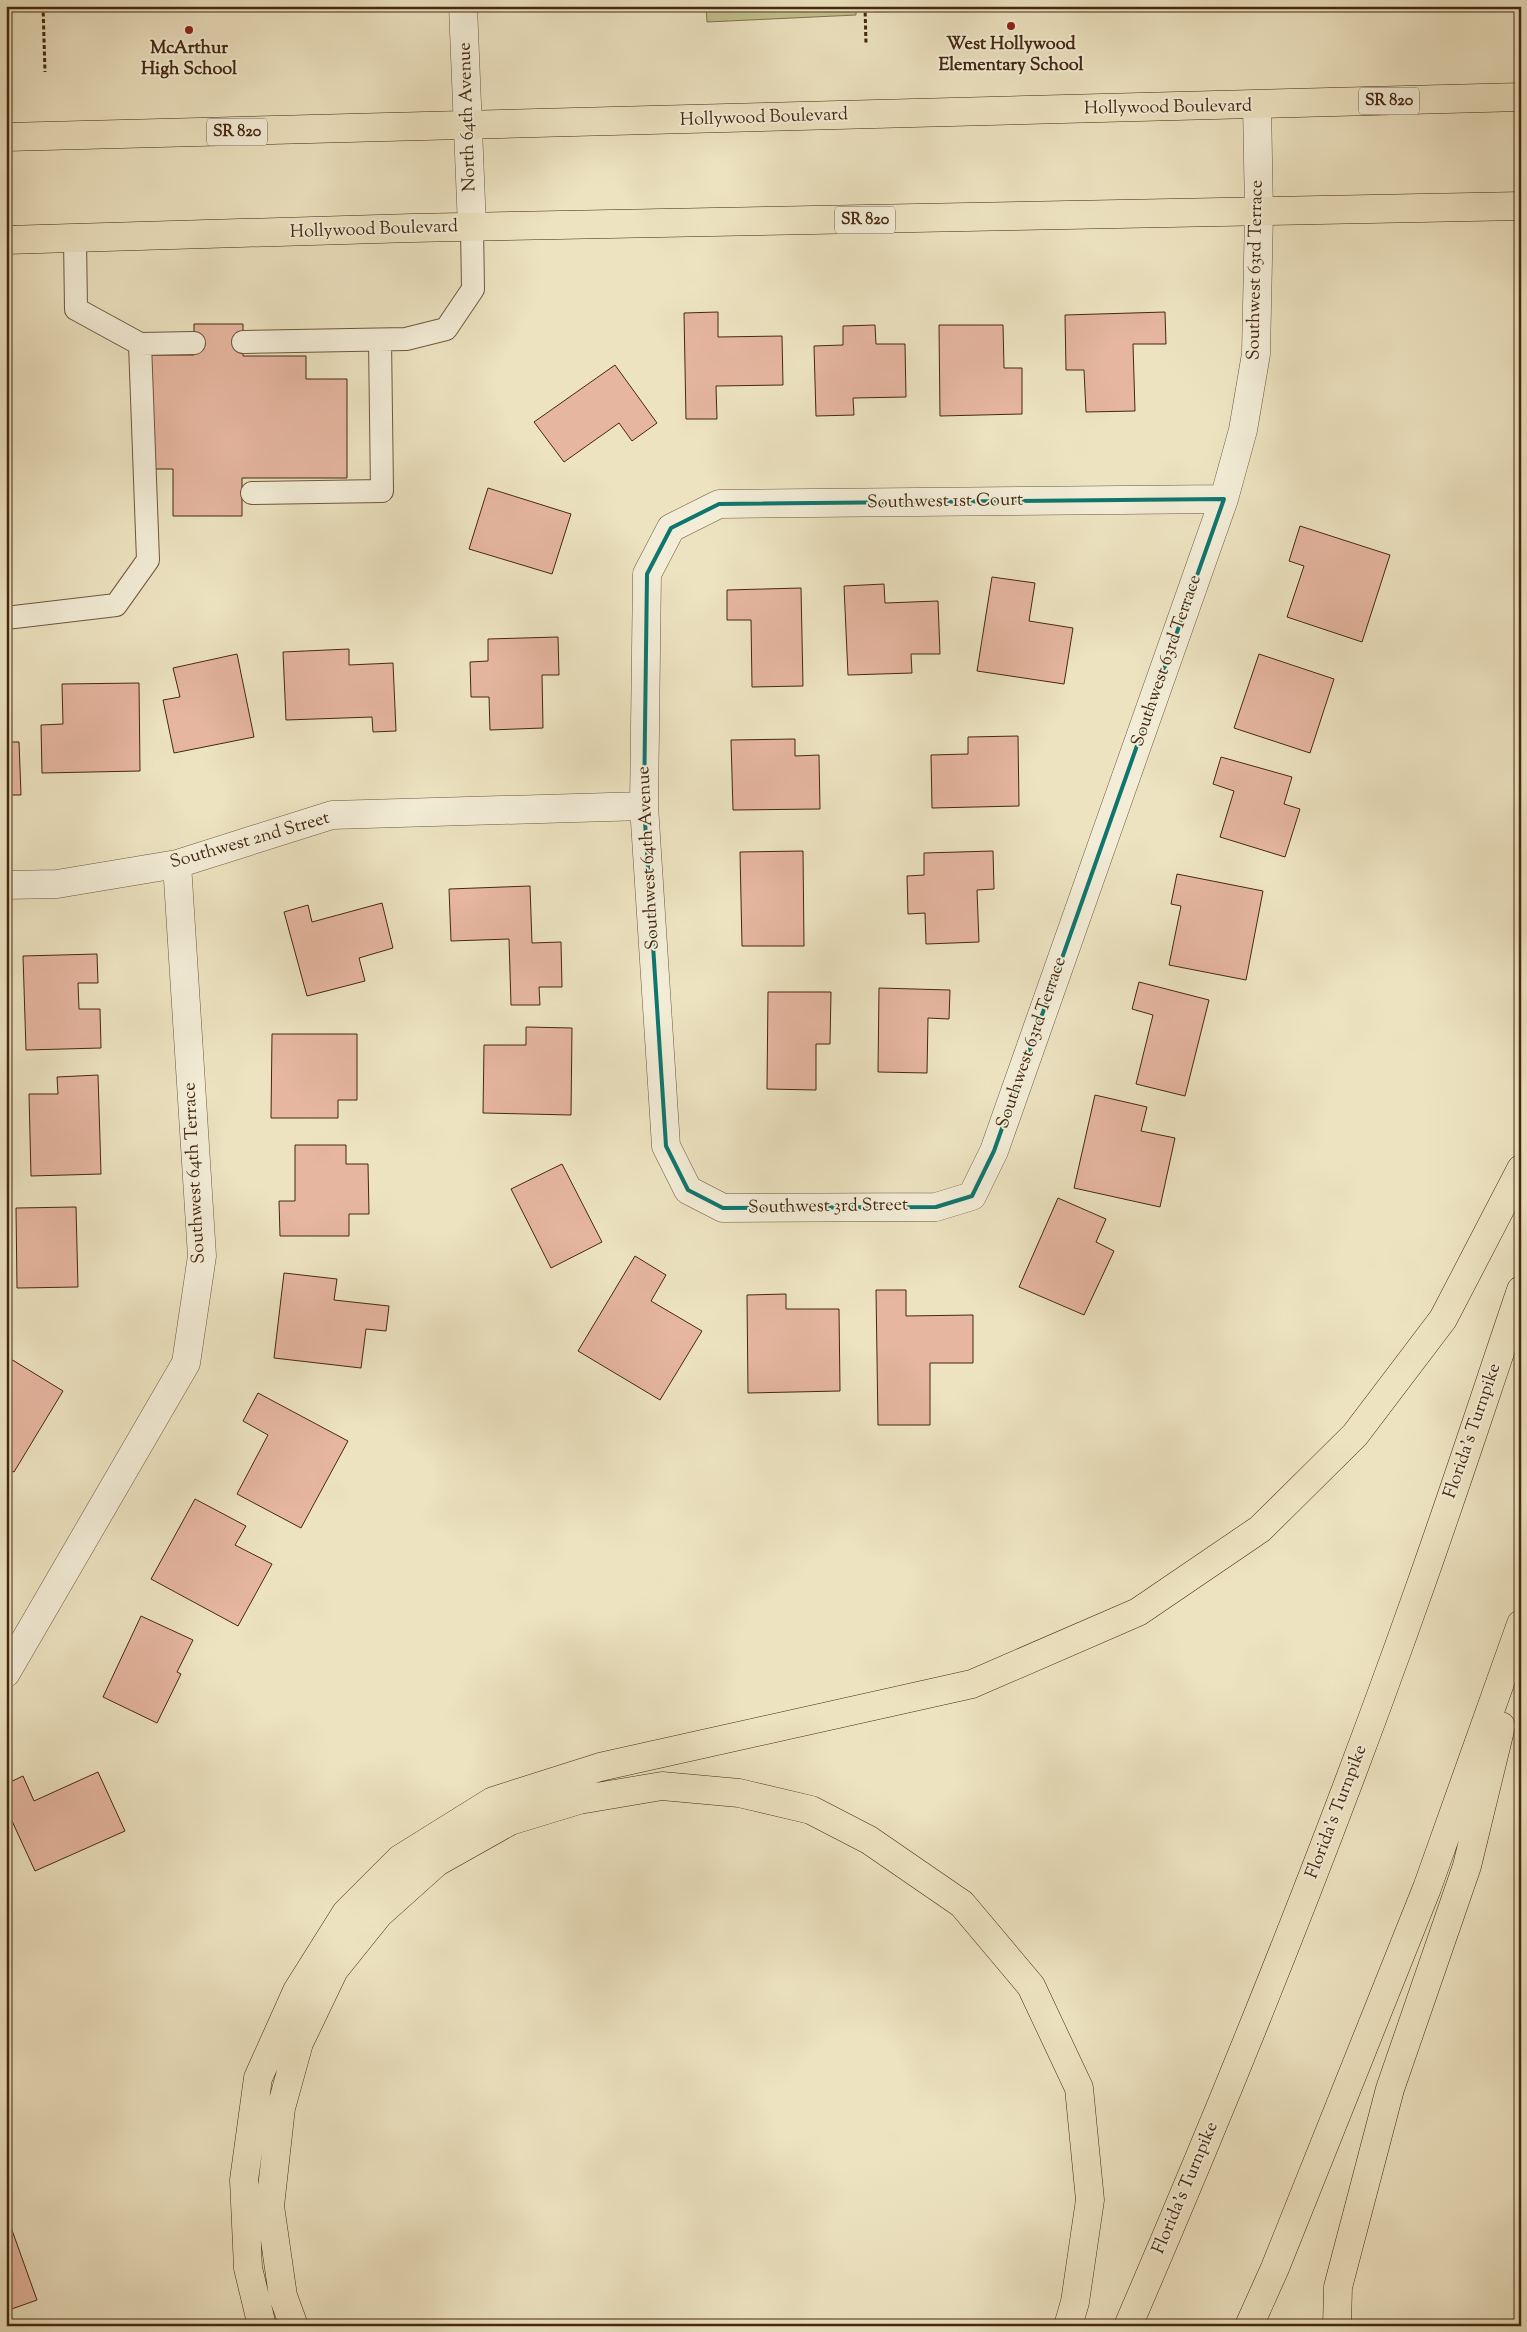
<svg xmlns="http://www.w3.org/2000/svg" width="1527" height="2332" font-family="'Sorts Mill Goudy',serif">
<rect width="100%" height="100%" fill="#ede3c1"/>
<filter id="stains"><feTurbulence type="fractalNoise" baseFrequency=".004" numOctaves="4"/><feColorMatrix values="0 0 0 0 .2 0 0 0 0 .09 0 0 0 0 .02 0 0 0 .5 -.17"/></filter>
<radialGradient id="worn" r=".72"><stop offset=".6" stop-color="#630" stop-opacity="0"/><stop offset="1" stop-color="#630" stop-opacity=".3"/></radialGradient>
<path fill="#c0c18d" stroke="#82744f" d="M 706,6 L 856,6 L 856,15 L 707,22 Z
M 875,6 L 1022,6 L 1022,8 L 875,12 Z"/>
<path fill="#e6b6a0" stroke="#452811" d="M 718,312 L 718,337 L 782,336 L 783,385 L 716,386 L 717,419 L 686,419 L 684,313 Z
M 1165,312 L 1166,344 L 1133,344 L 1135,411 L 1086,412 L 1084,370 L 1066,370 L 1065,315 Z
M 194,324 L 243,324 L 243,356 L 306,356 L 306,379 L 347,379 L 347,478 L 242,478 L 242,516 L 173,516 L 173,469 L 149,469 L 148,355 L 194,355 Z
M 875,325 L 876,344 L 905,344 L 906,397 L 853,398 L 854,415 L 816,416 L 814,346 L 843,345 L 843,326 Z
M 939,325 L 1003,325 L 1004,368 L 1022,368 L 1022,414 L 940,416 Z
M 615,365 L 657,423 L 632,441 L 619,423 L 564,462 L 534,422 Z
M 488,488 L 571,514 L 552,574 L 469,549 Z
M 1300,526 L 1390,555 L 1362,642 L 1287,617 L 1304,566 L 1289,561 Z
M 992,577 L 1035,583 L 1029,621 L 1073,628 L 1064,684 L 977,671 Z
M 884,584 L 885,603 L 938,601 L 940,654 L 911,654 L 912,673 L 848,675 L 844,586 Z
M 801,588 L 803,686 L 752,687 L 751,620 L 727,620 L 727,590 Z
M 558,637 L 559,675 L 542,675 L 543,728 L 490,730 L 489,697 L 471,697 L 470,662 L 488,661 L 488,639 Z
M 349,649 L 349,665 L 393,663 L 396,731 L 373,732 L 372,717 L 286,720 L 283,652 Z
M 237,654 L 254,737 L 174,753 L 163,700 L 180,697 L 173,668 Z
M 1259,654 L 1334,679 L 1310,753 L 1234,728 Z
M 139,683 L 140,771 L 42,773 L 41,725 L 63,724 L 62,684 Z
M 1018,736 L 1019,806 L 932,808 L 931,755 L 968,754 L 968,737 Z
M 795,739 L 795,756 L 819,755 L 820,809 L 733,810 L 731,740 Z
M 6,742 L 19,742 L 21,795 L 6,795 Z
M 1221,757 L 1292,777 L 1284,804 L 1300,809 L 1285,857 L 1220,837 L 1234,791 L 1213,784 Z
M 803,851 L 804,946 L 742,946 L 740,852 Z
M 993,851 L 994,889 L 977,890 L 979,942 L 926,944 L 925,913 L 908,914 L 907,876 L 924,875 L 924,853 Z
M 1177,874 L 1263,891 L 1246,980 L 1169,965 L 1181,906 L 1171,904 Z
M 530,886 L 532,943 L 561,942 L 562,987 L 539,987 L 540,1005 L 511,1005 L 509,939 L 451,941 L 449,889 Z
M 382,903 L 393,948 L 359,958 L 365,981 L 307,996 L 284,912 L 308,905 L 312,922 Z
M 97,954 L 98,983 L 78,983 L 79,1009 L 100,1009 L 101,1048 L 26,1050 L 23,956 Z
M 1139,982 L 1209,1000 L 1185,1096 L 1136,1084 L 1153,1015 L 1132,1009 Z
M 879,988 L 950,990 L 949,1019 L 928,1018 L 927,1073 L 878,1072 Z
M 768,992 L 831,992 L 830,1044 L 816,1044 L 816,1090 L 767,1089 Z
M 526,1027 L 572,1028 L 571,1115 L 483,1113 L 484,1045 L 526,1045 Z
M 272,1034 L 357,1034 L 357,1100 L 338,1100 L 338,1118 L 271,1118 Z
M 98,1075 L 101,1174 L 31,1176 L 29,1094 L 58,1094 L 57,1077 Z
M 1095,1095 L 1147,1107 L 1141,1131 L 1175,1138 L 1160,1207 L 1074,1188 Z
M 295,1145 L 346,1145 L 346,1164 L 368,1164 L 369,1214 L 349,1214 L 349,1236 L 280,1236 L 279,1201 L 295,1201 Z
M 562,1164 L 602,1242 L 551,1268 L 511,1189 Z
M 1058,1198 L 1106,1219 L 1096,1242 L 1114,1251 L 1084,1315 L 1019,1287 Z
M 76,1207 L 78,1287 L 17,1288 L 16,1208 Z
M 635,1256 L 666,1275 L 651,1301 L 702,1331 L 660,1400 L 578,1351 Z
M 284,1273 L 337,1279 L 334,1300 L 389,1306 L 386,1331 L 366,1329 L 361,1368 L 274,1358 Z
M 876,1290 L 906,1290 L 906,1316 L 973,1315 L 973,1363 L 930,1363 L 930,1425 L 878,1425 Z
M 786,1294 L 786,1309 L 839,1309 L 840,1391 L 748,1393 L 747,1295 Z
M 6,1356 L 63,1391 L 14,1472 L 6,1468 Z
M 258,1393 L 348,1441 L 301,1528 L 237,1494 L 268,1435 L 243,1421 Z
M 195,1499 L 246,1526 L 235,1545 L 272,1564 L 238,1626 L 151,1579 Z
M 141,1616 L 193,1640 L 177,1672 L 181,1674 L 157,1723 L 103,1697 Z
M 98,1772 L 125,1831 L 35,1871 L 6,1808 L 6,1784 L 23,1776 L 34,1801 Z
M 8,2219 L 37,2300 L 6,2311 L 6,2220 Z"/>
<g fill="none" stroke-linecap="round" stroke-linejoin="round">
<defs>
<path id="service" d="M 75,238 L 76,309 L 140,344 L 194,343
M 243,342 L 406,339 L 446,329 L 473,289 L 472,227
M 252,493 L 382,491 L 380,340
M 6,618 L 116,605 L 148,560 L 140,344"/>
<path id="minor" d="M 1224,499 L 719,504 L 671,528 L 647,574 L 644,806 L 666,1146 L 688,1190 L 723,1208 L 936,1207 L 972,1196 L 994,1151 L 1224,499 L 1243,430 L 1256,354 L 1259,213 L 1257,105
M 6,885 L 57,884 L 177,864 L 332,815 L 644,806
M 6,1673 L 186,1363 L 202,1256 L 177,864"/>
<path id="tertiary" d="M 463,6 L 472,227"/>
<path id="trunk" d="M 6,137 L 1521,97
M 6,240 L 412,228 L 1521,206"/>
<path id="motorway" d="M 262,2326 L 248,2268 L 244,2180 L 258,2078 L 297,1991 L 346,1913 L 400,1859 L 493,1801 L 600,1767 L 972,1684 L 1138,1612 L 1260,1529 L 1355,1435 L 1443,1319 L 1521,1169
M 294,2326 L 283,2296 L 270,2206 L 281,2108 L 299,2043 L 334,1970 L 379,1914 L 437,1862 L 510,1821 L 579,1800 L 662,1786 L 739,1793 L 811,1810 L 869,1840 L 962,1904 L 1031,1986 L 1079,2088 L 1090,2200 L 1075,2302 L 1068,2326
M 1128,2326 C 1231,2087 1328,1846 1415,1601 C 1452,1498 1486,1393 1521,1290
M 1249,2326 L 1275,2268 L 1427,1888 L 1521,1624
M 1337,2326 L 1338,2287 L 1390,2089 L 1467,1866 L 1501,1726"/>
</defs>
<use href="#service" stroke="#6f573d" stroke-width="24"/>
<use href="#minor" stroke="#6f573d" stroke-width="29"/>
<use href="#tertiary" stroke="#6f573d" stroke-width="29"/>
<use href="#trunk" stroke="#452811" stroke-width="29"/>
<use href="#motorway" stroke="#452811" stroke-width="29"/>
<path stroke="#452811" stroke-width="3" stroke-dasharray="4 2.5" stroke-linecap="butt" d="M 43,6 L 45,72
M 865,6 L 866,44"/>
<use href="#service" stroke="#f3edd7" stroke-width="22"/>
<use href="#minor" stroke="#f3edd7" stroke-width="28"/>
<use href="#tertiary" stroke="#f3edd7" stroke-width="28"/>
<use href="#trunk" stroke="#ede3c1" stroke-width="28"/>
<use href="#motorway" stroke="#ede3c1" stroke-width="28"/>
</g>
<path fill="none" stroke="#0f766e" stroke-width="4" stroke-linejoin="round" d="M 1224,499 L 994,1151 L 972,1196 L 936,1207 L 723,1208 L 688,1190 L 666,1146 L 644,806 L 647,574 L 671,528 L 719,504 Z"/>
<g fill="#8f2418" stroke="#f3edd7" stroke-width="2">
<circle cx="1011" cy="26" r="5"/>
<circle cx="189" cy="30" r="5"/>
</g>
<g text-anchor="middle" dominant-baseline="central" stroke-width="4" stroke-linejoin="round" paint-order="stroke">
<g fill="#f3edd7" stroke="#79634c" stroke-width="1">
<rect x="1359" y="87.5" width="60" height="27" rx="4"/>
<rect x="207" y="118.5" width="60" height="27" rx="4"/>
<rect x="835" y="206.5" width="60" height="27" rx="4"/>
</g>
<g font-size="16" font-weight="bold" fill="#452811">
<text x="1389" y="101">SR 820</text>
<text x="237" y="132">SR 820</text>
<text x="865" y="220">SR 820</text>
</g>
<g font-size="18" font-weight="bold" fill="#452811" stroke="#f3edd7">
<text x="1011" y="45">West Hollywood<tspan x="1011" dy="21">Elementary School</tspan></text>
<text x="189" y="49">McArthur<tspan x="189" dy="21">High School</tspan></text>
</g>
<g font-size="18" fill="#452811" stroke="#f3edd7">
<text transform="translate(1168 108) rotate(-1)">Hollywood Boulevard</text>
<text transform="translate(468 117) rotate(-92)">North 64th Avenue</text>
<text transform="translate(764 118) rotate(-2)">Hollywood Boulevard</text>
<text transform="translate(374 230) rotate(-2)">Hollywood Boulevard</text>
<text transform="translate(1256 270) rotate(-89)">Southwest 63rd Terrace</text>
<text transform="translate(945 502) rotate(-1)">Southwest 1st Court</text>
<text transform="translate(1167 661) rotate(-71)">Southwest 63rd Terrace</text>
<text transform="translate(250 841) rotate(-16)">Southwest 2nd Street</text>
<text transform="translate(649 858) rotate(-93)">Southwest 64th Avenue</text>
<text transform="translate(1032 1043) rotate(-71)">Southwest 63rd Terrace</text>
<text transform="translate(195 1173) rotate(-93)">Southwest 64th Terrace</text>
<text transform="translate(828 1207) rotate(-1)">Southwest 3rd Street</text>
<text transform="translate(1473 1431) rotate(-71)">Florida's Turnpike</text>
<text transform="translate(1337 1812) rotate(-69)">Florida's Turnpike</text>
<text transform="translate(1186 2188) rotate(-67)">Florida's Turnpike</text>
</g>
</g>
<rect width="1527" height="2332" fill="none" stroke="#ede3c1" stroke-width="25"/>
<rect x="8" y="8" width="1512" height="2317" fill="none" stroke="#452811" stroke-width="2.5"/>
<rect x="12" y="12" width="1502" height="2307" fill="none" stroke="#452811"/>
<rect width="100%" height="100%" filter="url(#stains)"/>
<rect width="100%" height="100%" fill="url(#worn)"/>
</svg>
